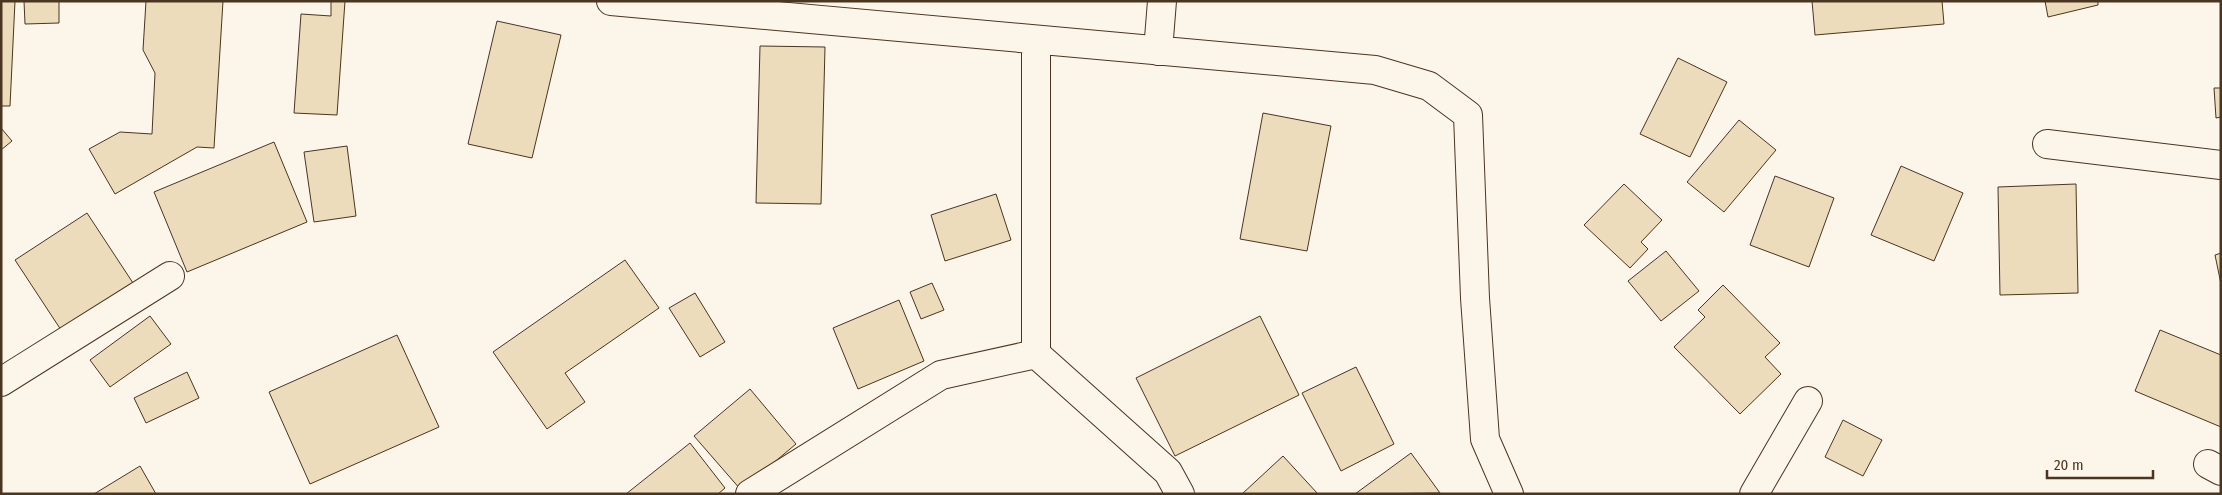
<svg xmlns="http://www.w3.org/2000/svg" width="2222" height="495" font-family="'Fira Sans Condensed',sans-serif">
<rect width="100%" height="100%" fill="#fbf6e9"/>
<path fill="#ecdcbc" stroke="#4a3520" d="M 1,1 L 15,1 L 10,106 L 1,106 Z
M 24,1 L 59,1 L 59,23 L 25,24 Z
M 146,1 L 223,1 L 214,148 L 197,147 L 115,194 L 89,149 L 120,132 L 152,134 L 155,73 L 143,50 Z
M 331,1 L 345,1 L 337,115 L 294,113 L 301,14 L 331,16 Z
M 1812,1 L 1942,1 L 1944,24 L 1815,35 Z
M 2045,1 L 2098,1 L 2098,5 L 2048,17 Z
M 497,21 L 561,35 L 532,158 L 468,144 Z
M 760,46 L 825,47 L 821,204 L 756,203 Z
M 1678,58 L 1727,82 L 1690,157 L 1640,134 Z
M 2214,88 L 2221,88 L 2221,117 L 2216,118 Z
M 1263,113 L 1331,126 L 1307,251 L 1240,239 Z
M 1739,120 L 1776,150 L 1724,212 L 1687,182 Z
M 1,128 L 12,141 L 1,150 Z
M 274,142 L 307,222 L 187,272 L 154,192 Z
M 347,146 L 356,216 L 314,222 L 304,152 Z
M 1901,166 L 1963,193 L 1934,261 L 1871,235 Z
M 1775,176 L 1834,198 L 1809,267 L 1750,245 Z
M 1624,184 L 1662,220 L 1641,242 L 1648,249 L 1630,268 L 1584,225 Z
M 2076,184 L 2078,293 L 2000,295 L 1998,187 Z
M 996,194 L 1011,240 L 945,261 L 931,215 Z
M 87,213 L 135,286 L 63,333 L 15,260 Z
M 1666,251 L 1699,291 L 1661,321 L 1628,281 Z
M 2221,253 L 2221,284 L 2215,255 Z
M 625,260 L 659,308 L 565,373 L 585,402 L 547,429 L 493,352 Z
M 932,283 L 944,310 L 921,319 L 910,292 Z
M 1723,285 L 1780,343 L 1765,357 L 1781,374 L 1740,414 L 1674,347 L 1705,317 L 1698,310 Z
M 695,293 L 725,342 L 700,357 L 669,308 Z
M 899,300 L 924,361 L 858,389 L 833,328 Z
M 150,316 L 171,344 L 110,387 L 90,360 Z
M 1260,316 L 1299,395 L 1175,456 L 1136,378 Z
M 2160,330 L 2221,355 L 2221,427 L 2135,391 Z
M 397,335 L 439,427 L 310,484 L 269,392 Z
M 1356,367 L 1394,444 L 1341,471 L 1302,393 Z
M 187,372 L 199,398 L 146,423 L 134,398 Z
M 750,389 L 796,444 L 741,490 L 694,436 Z
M 1843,420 L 1882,440 L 1863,476 L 1825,457 Z
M 690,443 L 725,488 L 718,494 L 626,494 Z
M 1411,453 L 1440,493 L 1355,494 Z
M 1283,456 L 1318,494 L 1242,494 Z
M 140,466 L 156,494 L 94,494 Z"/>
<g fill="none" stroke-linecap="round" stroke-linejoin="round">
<defs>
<path id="minor" d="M 611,1 L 1375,70 L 1429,86 L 1468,115 L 1475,298 L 1485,439 L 1509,494
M 1036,41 L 1036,354 L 1168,472 L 1180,494
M 1158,51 L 1162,1
M 2047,144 L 2221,165
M 1,382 L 170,276
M 2208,464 L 2221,471
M 750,494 L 941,375 L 1036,354
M 1754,494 L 1808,401"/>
</defs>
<use href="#minor" stroke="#4a3520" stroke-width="30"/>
<use href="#minor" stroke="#fbf6e9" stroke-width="28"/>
</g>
<rect width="2222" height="495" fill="none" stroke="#4a3520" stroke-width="5"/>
<path d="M2047 470v8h106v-8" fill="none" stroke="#4a3520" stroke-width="2.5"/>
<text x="2054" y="470" font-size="15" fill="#4a3520" stroke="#fbf6e9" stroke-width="4" paint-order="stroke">20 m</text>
</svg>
